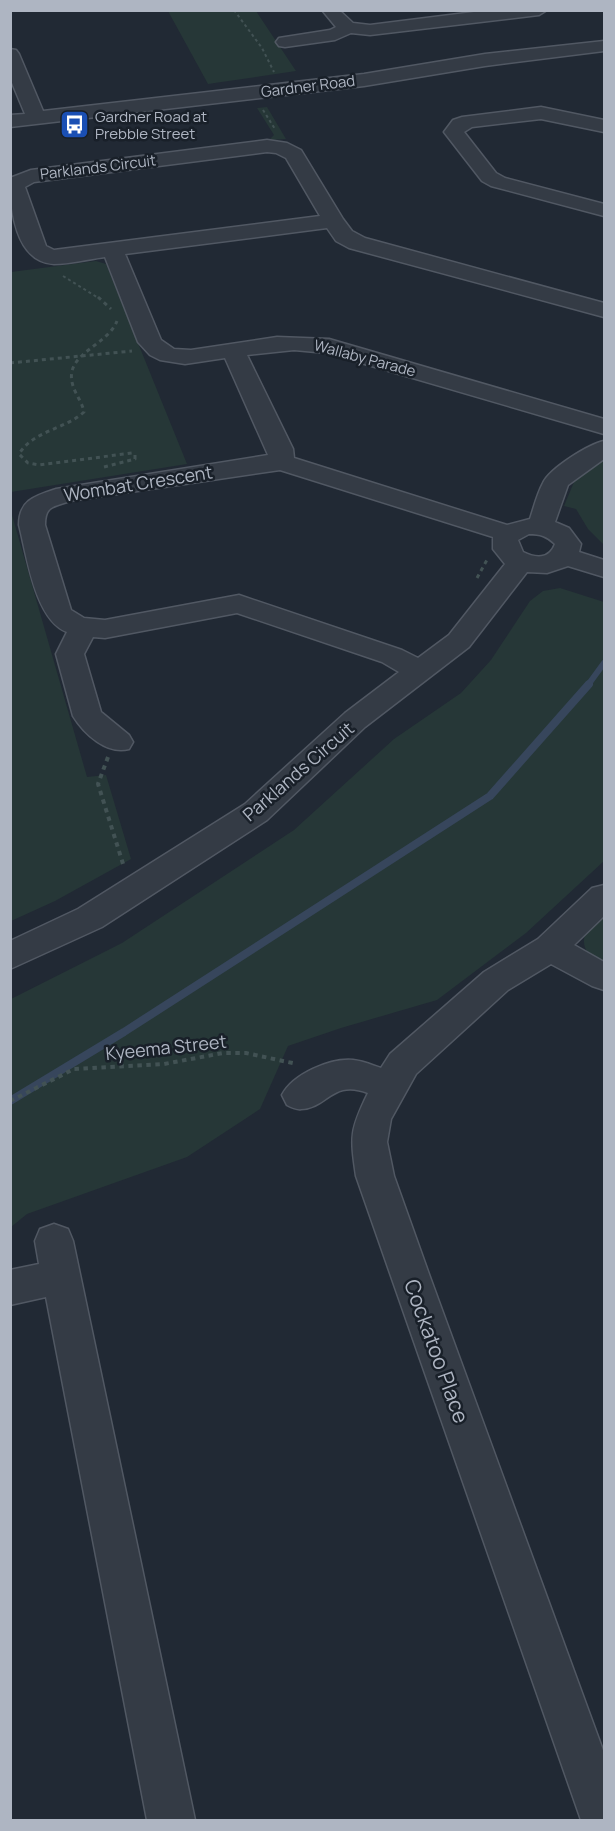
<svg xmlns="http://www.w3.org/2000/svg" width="615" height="1831" font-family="Manrope,sans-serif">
<rect width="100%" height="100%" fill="#212934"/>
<path fill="#263737" d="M 168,11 L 256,11 L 296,71 L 208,84 Z
M 267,107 L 286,139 L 269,140 L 274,135 L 257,108 Z
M 96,261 L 106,264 L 187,464 L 11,492 L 11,272 Z
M 604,460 L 604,545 L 588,529 L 576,509 L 564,506 L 574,482 Z
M 10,508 L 87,777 L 106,775 L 131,859 L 55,901 L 11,921 Z
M 560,588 L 604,602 L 604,861 L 526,933 L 437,1000 L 341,1028 L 288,1046 L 260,1109 L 187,1157 L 27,1214 L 11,1227 L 11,999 L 122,943 L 294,830 L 394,739 L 461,693 L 491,660 L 530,601 L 543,591 Z
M 604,908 L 604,966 C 572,947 583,931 604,908 Z"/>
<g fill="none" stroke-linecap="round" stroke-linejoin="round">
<path stroke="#37465c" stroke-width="6" d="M 588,685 L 604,663"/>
<path stroke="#37465c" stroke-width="8" d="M 10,1101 L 124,1032 L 490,796 L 589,684"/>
<defs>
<path id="minor" d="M 322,10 L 339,10 L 353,23 L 370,25 L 490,10 L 547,10 L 539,15 L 370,35 L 351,33 L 335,40 L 285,47 L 279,46 L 276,42 L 279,38 L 330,30 L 336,27 Z
M 604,41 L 604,51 L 485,66 L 364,86 L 10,127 L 10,115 L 25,114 L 10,78 L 10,49 L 16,50 L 19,54 L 43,111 L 364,74 L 485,54 Z
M 541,107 L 604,120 L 604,132 L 541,119 L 472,127 L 464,132 L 496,173 L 505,178 L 604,204 L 604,216 L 491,186 L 482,181 L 444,132 L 453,120 L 462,117 Z
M 267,140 L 287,143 L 301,150 L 343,219 L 352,231 L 365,238 L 604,303 L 604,317 L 349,248 L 336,241 L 327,228 L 125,254 L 161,340 L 174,349 L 191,350 L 277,337 L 329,339 L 604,419 L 604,434 L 327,353 L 294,350 L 247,355 L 293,449 L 294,458 L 507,525 L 530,519 C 534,507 537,494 543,483 C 550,468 589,444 604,441 L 604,459 L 568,485 L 555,522 L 569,528 L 581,544 L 579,552 L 604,560 L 604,577 L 568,566 L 547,573 L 527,572 L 469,647 L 365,727 L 267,820 L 102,927 L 10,969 L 10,941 L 78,909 L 245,804 L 345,713 L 399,672 L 382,662 L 237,613 L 105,638 L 93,637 L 84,654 L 101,712 L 129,735 L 133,742 L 129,749 C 107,755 84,734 73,716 L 56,654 L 67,632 C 35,620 27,556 19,525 C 19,500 35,496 56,489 L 268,455 L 225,358 L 185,364 L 160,360 L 150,355 L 138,342 L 105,257 C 89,259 70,264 54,264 C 15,262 10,208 10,178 L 31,170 ZM 267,152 L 276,153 L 286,158 L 320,216 L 54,250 L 46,246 L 25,187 L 34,182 ZM 280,470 L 493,537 L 493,549 L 505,564 L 449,635 L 418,658 L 402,650 L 239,595 L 105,620 L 84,618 L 71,610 L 45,525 C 45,505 54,507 70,501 ZM 529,534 C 540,534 547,536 555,544 C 549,560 535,558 523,552 L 518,540 Z
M 604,885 L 604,916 L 574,945 L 604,962 L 604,990 L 592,986 L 551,964 L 508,990 L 416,1074 L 391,1119 L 387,1142 L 394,1176 L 430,1277 L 604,1753 L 604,1820 L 581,1820 L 356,1176 C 350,1136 350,1130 368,1093 C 332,1079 328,1108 301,1109 C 297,1110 291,1107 287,1105 L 282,1095 C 293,1074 330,1058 353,1060 C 363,1061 372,1065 381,1068 L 390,1054 L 484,972 L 538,939 L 592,888 Z
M 54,1224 L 68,1229 L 73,1241 L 195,1820 L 147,1820 L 46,1297 L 10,1305 L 10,1270 L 39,1264 L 35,1241 L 40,1229 Z"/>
</defs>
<use href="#minor" stroke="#515863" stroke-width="3"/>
<path stroke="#425254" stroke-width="2" stroke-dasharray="3 3" stroke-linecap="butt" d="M 234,10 L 262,48 L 274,72
M 263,110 L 275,129
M 63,276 L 100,299"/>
<path stroke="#425254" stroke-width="3" stroke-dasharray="4 4" stroke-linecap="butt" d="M 98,297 L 111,309
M 10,363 L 132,351
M 104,467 L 135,459 L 135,455 L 132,453 L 39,465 L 28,463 L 19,454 C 34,430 64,430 84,412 C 82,401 74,393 72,382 C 66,353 107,346 117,321
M 477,578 L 488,558"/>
<path stroke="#425254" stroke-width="4" stroke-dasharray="4.5 4.5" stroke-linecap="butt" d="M 108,757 L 98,784 L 124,867
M 10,1101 L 74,1069 L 164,1064 L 223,1053 L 246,1053 L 297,1064"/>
<use href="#minor" fill="#343b45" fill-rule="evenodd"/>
</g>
<defs>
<symbol id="bus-square" viewBox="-11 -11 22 22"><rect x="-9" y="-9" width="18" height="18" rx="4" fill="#1a4fb4" stroke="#192029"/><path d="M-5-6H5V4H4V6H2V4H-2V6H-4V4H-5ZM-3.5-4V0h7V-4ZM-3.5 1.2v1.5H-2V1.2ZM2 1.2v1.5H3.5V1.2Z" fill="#fff"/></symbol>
</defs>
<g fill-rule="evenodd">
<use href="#bus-square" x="58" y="108" width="33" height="33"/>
</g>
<g text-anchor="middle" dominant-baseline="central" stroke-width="5" stroke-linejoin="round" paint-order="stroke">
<g font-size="15" fill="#aeb5c2" stroke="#192029">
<text transform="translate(308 86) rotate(-7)">Gardner Road</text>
<text transform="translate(98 167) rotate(-7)">Parklands Circuit</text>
<text transform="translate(365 358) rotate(15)">Wallaby Parade</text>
</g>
<g font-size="15" fill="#aeb5c2" stroke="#192029" text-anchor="start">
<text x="95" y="116">Gardner Road at<tspan x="95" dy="17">Prebble Street</tspan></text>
</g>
<g font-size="18" fill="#aeb5c2" stroke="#192029">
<text transform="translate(138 483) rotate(-9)">Wombat Crescent</text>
<text transform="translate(298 771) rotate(-41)">Parklands Circuit</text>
<text transform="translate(166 1047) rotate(-6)">Kyeema Street</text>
</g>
<g font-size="21" fill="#aeb5c2" stroke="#192029">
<text transform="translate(437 1351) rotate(70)">Cockatoo Place</text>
</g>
</g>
<rect width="615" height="1831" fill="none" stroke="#aeb5c2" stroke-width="24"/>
</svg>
